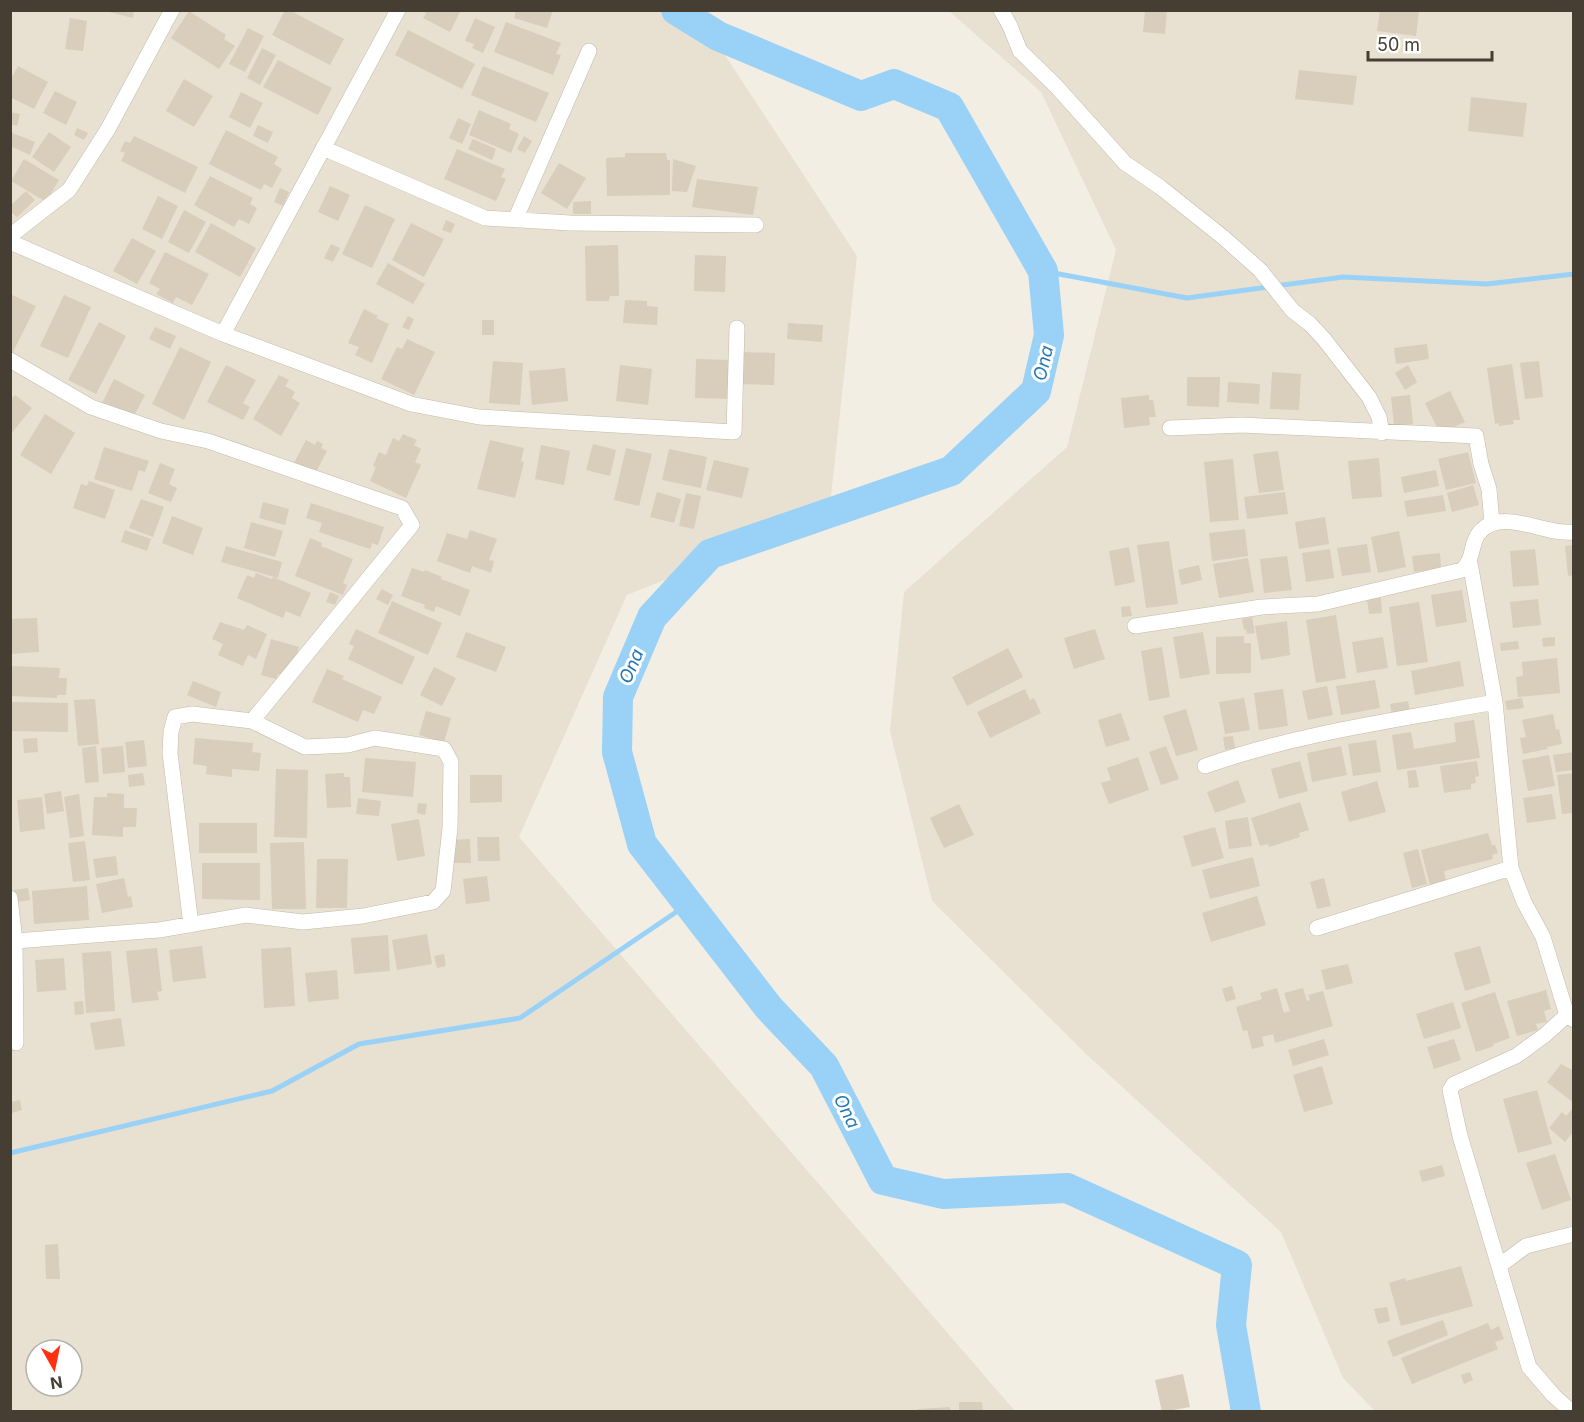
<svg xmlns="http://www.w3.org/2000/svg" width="1584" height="1422" font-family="Inter,sans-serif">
<rect width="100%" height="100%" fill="#f3eee4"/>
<path fill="#e8e1d1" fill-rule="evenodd" d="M 10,11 L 696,11 L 857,256 L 829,515 L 627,595 L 519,837 L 1015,1411 L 11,1411 ZM 36,1350 L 72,1350 L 72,1386 L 36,1386 Z
M 949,11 L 1573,11 L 1573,1411 L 1375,1411 L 1343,1378 L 1281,1232 L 1085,1053 L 932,901 L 890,731 L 904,592 L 1067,447 L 1116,250 L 1041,92 Z"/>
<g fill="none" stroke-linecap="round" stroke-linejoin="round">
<path stroke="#9ad1f6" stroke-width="5" d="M 1043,271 L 1187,298 L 1343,277 L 1487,284 L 1574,274
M 10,1153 L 272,1091 L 359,1044 L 520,1018 L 688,904"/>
<path stroke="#9ad1f6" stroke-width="30" d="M 676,10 L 718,36 L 861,96 L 894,84 L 949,107 L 1043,271 L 1049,335 L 1036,391 L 951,471 L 710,554 L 652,617 L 618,697 L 617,752 L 642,844 L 769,1008 L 824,1066 L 883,1180 L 943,1194 L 1067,1188 L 1237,1265 L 1231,1325 L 1246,1412"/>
</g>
<path fill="#d9cdbb" d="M 101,10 L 134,10 L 133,18 Z
M 285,10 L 289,10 L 344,39 L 330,65 L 272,35 Z
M 420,10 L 461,10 L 450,32 L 423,18 L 426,13 Z
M 516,10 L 553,10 L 547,28 L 514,18 Z
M 1145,10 L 1167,10 L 1165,34 L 1143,32 Z
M 1380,10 L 1419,11 L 1416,36 L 1377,31 Z
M 189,11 L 226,35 L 224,39 L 235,46 L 219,69 L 171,38 Z
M 70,18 L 87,21 L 83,51 L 65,49 Z
M 475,18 L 495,27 L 483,53 L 472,48 L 474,44 L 465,41 Z
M 506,22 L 561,43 L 556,54 L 561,55 L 553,75 L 494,52 Z
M 248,28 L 264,36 L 245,72 L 229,64 Z
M 408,30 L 475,64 L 462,89 L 395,55 Z
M 262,48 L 276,55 L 260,85 L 247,78 Z
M 278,60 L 332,88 L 318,115 L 263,87 Z
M 18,66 L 48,82 L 34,109 L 10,97 L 10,80 Z
M 483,66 L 549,93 L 536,122 L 471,95 Z
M 1299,70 L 1357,76 L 1353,105 L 1295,99 Z
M 184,79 L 213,96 L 194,127 L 166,111 Z
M 55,91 L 77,102 L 66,125 L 43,113 Z
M 241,92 L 263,103 L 250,128 L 229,117 Z
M 1471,97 L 1527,103 L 1523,137 L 1468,131 Z
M 479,110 L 511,124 L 509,129 L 519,134 L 511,153 L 469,135 Z
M 10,112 L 20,114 L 17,126 L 10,124 Z
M 458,118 L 471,124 L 462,144 L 449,138 Z
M 258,125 L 273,132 L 268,143 L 253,136 Z
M 77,128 L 88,133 L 84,140 L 74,135 Z
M 226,130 L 278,157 L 274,164 L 282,169 L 272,188 L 264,184 L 261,190 L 209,164 Z
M 10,132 L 35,142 L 30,155 L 10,146 Z
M 49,132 L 71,147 L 54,172 L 32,157 Z
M 134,136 L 198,167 L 185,193 L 121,161 L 125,153 L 120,151 L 125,141 L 130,143 Z
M 524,136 L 532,141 L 525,153 L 517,149 Z
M 473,139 L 496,149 L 492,160 L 468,149 Z
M 457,149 L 505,169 L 501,177 L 506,179 L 496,201 L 444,179 Z
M 625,153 L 666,153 L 667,160 L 670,160 L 670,195 L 607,196 L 606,158 L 625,157 Z
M 24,159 L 59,180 L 46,202 L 11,181 Z
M 673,159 L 696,166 L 687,192 L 672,191 Z
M 559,163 L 586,178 L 567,209 L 541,193 Z
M 210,176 L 253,198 L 250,204 L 257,208 L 249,224 L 239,219 L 234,227 L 194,205 Z
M 697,179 L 758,187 L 753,215 L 692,207 Z
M 330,186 L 350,195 L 338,221 L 318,212 Z
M 280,188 L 289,192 L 283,206 L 274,202 Z
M 26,191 L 35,200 L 17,217 L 10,211 L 10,206 Z
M 158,196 L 178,206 L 162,239 L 142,229 Z
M 591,201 L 591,214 L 573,214 L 573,202 Z
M 365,205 L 395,219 L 372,268 L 342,254 Z
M 184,210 L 206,222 L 189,253 L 168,242 Z
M 446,220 L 455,224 L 451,233 L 442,230 Z
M 211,223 L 256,248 L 240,277 L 195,252 Z
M 411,223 L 444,239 L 424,277 L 392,260 Z
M 132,238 L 156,251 L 137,284 L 113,271 Z
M 331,244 L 340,248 L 333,262 L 324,258 Z
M 618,245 L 619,296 L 610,296 L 609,301 L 586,301 L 585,246 Z
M 165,252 L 209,274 L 192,305 L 176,297 L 173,303 L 156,294 L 160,289 L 149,283 Z
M 695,255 L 726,256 L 725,292 L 694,291 Z
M 388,263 L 425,284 L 413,304 L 376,284 Z
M 10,294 L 36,306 L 12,354 L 10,353 Z
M 64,295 L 91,307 L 68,358 L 40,346 Z
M 625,300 L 647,301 L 647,306 L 658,307 L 657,325 L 623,323 Z
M 364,309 L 378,316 L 376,318 L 389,324 L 372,363 L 355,355 L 359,347 L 348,343 Z
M 408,316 L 414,319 L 409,330 L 402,327 Z
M 482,320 L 494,320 L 494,335 L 482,335 Z
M 99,322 L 126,336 L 96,394 L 68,380 Z
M 788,323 L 823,325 L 822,342 L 787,339 Z
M 155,327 L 176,336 L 170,349 L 149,339 Z
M 407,339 L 435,352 L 414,395 L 381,379 L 397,347 L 402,349 Z
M 1427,344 L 1429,359 L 1396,364 L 1394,348 Z
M 180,347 L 211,362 L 184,420 L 152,404 Z
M 741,352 L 775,353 L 774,385 L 740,384 Z
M 696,359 L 730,360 L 730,399 L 695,398 Z
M 493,361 L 523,363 L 520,405 L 489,403 Z
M 1539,361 L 1543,397 L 1525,399 L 1520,363 Z
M 1512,364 L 1520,420 L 1513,420 L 1514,424 L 1499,426 L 1499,423 L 1495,424 L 1487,368 Z
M 226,365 L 256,380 L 243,403 L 250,407 L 243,420 L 207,402 Z
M 620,365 L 652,369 L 648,405 L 616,401 Z
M 1408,365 L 1417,382 L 1405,390 L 1395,373 Z
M 565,368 L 568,401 L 532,405 L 529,371 Z
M 1272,372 L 1301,374 L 1299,410 L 1270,409 Z
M 279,375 L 289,380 L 285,386 L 295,392 L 292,398 L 300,403 L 281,436 L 253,419 Z
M 1187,377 L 1220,377 L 1219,407 L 1187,406 Z
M 114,379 L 145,395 L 133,418 L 102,403 Z
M 1228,382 L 1260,384 L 1259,404 L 1227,402 Z
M 1450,391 L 1465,422 L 1440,434 L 1425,403 Z
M 15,395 L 32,408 L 10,435 L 10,400 Z
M 1149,395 L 1149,400 L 1153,400 L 1156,417 L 1149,417 L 1150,425 L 1124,428 L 1121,398 Z
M 1410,395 L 1413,424 L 1394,426 L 1391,397 Z
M 45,414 L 75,433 L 51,474 L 20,455 Z
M 403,434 L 417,440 L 414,445 L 421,449 L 415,462 L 421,465 L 406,498 L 370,481 L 376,467 L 373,466 L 379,452 L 386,455 L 393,438 L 399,441 Z
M 306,440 L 315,445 L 317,441 L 323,444 L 321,448 L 327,451 L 315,474 L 294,463 Z
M 490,440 L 524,448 L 521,461 L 524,462 L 515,498 L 477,489 Z
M 593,444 L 616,450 L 610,476 L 586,470 Z
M 541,445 L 570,451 L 564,485 L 535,479 Z
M 104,447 L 149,461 L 145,472 L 139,470 L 132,491 L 94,479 Z
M 626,448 L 652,454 L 639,506 L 614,500 Z
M 669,449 L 707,457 L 701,488 L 662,480 Z
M 1278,451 L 1284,490 L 1259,493 L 1253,454 Z
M 1468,452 L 1476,483 L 1446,490 L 1438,459 Z
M 1379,458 L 1382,497 L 1352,499 L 1348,461 Z
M 1233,459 L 1239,520 L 1210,522 L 1204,462 Z
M 714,460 L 749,468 L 742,498 L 706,490 Z
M 160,463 L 175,469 L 169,484 L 177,488 L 171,502 L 148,493 Z
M 1436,470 L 1439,486 L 1404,493 L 1401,477 Z
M 89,481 L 115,490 L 105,519 L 73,508 L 81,484 L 87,486 Z
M 1473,485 L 1479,505 L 1452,512 L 1447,493 Z
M 657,492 L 681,499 L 674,523 L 650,517 Z
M 1285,492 L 1288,514 L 1247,519 L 1244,497 Z
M 686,493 L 701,496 L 694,529 L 679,526 Z
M 1443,495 L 1446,511 L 1407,517 L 1404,501 Z
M 141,499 L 164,507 L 153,537 L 129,528 Z
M 263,502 L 289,509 L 285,525 L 259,518 Z
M 311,503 L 384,527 L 378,545 L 372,543 L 370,549 L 319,532 L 322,523 L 306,518 Z
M 172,516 L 203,528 L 193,555 L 162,543 Z
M 1325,517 L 1329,544 L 1299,549 L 1295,522 Z
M 251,522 L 283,531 L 275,557 L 244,548 Z
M 1245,529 L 1248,556 L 1212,561 L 1209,533 Z
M 125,530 L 151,539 L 147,551 L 121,542 Z
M 470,530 L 497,539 L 489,560 L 494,561 L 491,573 L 472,566 L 470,573 L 437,561 L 447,533 L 467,539 Z
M 1399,531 L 1406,567 L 1378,573 L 1371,537 Z
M 310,538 L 322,543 L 321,546 L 353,559 L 343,583 L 347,585 L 343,595 L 295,576 Z
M 1169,541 L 1178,604 L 1146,608 L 1137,545 Z
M 1367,544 L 1371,572 L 1342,576 L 1337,548 Z
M 1574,545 L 1574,575 L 1568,576 L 1565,546 Z
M 226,546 L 282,562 L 278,578 L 221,562 Z
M 1129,547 L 1135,582 L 1115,586 L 1109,551 Z
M 1330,549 L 1334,578 L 1306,582 L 1302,553 Z
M 1535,549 L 1539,585 L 1513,587 L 1510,551 Z
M 1440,553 L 1441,568 L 1414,572 L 1412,556 Z
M 1287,556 L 1292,590 L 1264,593 L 1260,559 Z
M 1248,558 L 1254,592 L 1219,598 L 1213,564 Z
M 1199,565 L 1202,580 L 1181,585 L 1178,570 Z
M 412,568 L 424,572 L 425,570 L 442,577 L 441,579 L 470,590 L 460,616 L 436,606 L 434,612 L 424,608 L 425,605 L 401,596 Z
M 256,573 L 272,579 L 273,577 L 311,593 L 300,617 L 286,611 L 283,618 L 237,598 L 247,575 L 254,578 Z
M 382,589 L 393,595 L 388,605 L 376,599 Z
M 1462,590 L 1467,622 L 1436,627 L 1431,595 Z
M 330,592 L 339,596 L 335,605 L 326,602 Z
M 1381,598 L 1382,613 L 1369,614 L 1367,599 Z
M 1538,599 L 1541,625 L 1513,628 L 1510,602 Z
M 392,601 L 442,623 L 428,655 L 378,633 Z
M 1419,602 L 1428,662 L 1397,666 L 1389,607 Z
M 1130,606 L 1132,616 L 1122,617 L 1121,607 Z
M 1336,615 L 1346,678 L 1316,683 L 1306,620 Z
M 1252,617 L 1255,633 L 1247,634 L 1246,629 L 1244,630 L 1242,619 Z
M 37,618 L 39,652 L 10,654 L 10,619 Z
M 1287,621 L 1290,655 L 1261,660 L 1255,626 Z
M 220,622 L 244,630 L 247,625 L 267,634 L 256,659 L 248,655 L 243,666 L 218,655 L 223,644 L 212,639 Z
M 356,629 L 415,657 L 402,685 L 348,659 L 354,646 L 349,644 Z
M 1095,629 L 1105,659 L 1074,669 L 1064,638 Z
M 466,632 L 506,647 L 496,672 L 456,657 Z
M 1203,632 L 1210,674 L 1180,679 L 1173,637 Z
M 1244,636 L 1244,643 L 1251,643 L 1251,673 L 1216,674 L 1216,637 Z
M 1383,637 L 1388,668 L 1357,673 L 1352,642 Z
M 1555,637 L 1555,646 L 1543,647 L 1542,638 Z
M 271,639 L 299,647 L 294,668 L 287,666 L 284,676 L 278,674 L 276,679 L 261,675 Z
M 1518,641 L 1519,649 L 1501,651 L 1500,643 Z
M 1162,647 L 1170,697 L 1149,701 L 1141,651 Z
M 1008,648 L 1023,677 L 967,706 L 952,677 Z
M 1557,658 L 1560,693 L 1518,697 L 1516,677 L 1523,676 L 1522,662 Z
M 1460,661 L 1464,686 L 1415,695 L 1411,671 Z
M 10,666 L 60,668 L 59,678 L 67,678 L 66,695 L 57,695 L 57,698 L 10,696 Z
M 434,667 L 456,678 L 442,706 L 420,695 Z
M 327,669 L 344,676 L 342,679 L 382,697 L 374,714 L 363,710 L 358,722 L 312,702 Z
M 1375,680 L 1380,708 L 1341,715 L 1336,686 Z
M 193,681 L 221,692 L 216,707 L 187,695 Z
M 1327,686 L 1333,715 L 1308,720 L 1302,691 Z
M 1025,689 L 1030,700 L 1034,698 L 1041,713 L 990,738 L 977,712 Z
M 1283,689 L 1288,726 L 1259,730 L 1254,693 Z
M 1244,698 L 1250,730 L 1225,734 L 1219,702 Z
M 1522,698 L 1524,708 L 1507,710 L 1505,701 Z
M 95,699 L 99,744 L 78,746 L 74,700 Z
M 1408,701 L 1410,711 L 1392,715 L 1390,704 Z
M 12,702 L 68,703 L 68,732 L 10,731 Z
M 1186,709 L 1198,750 L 1176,756 L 1163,716 Z
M 426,711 L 451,718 L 444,742 L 419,735 Z
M 1121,713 L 1130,740 L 1106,747 L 1098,720 Z
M 1553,714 L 1556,730 L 1559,729 L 1562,744 L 1547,747 L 1548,749 L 1523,754 L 1520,738 L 1526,737 L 1522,720 Z
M 1474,720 L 1480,758 L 1397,770 L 1392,735 L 1411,732 L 1414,749 L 1456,742 L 1454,723 Z
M 1233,736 L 1235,748 L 1225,750 L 1223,737 Z
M 37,738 L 38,752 L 24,753 L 23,739 Z
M 195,738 L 253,743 L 252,752 L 261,753 L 259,771 L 232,769 L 232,777 L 206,774 L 207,766 L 193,764 Z
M 144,740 L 147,766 L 128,768 L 125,742 Z
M 1376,740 L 1381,772 L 1353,776 L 1348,744 Z
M 96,746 L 99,782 L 85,783 L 82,748 Z
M 123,746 L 125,772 L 103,774 L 101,748 Z
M 1166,746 L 1179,779 L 1161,785 L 1149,752 Z
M 1341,746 L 1347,775 L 1312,782 L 1307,753 Z
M 1574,752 L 1574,770 L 1556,772 L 1553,755 Z
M 1549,755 L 1555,786 L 1528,791 L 1522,760 Z
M 1138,757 L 1149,790 L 1109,804 L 1101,783 L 1111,780 L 1107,768 Z
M 365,758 L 416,762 L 413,797 L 362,792 Z
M 1300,761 L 1308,791 L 1279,799 L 1271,769 Z
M 1477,761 L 1479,776 L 1475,777 L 1476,783 L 1471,784 L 1471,789 L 1444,793 L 1440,766 Z
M 276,769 L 308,770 L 307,838 L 274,837 Z
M 1416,770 L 1419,787 L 1409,788 L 1407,771 Z
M 143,773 L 145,785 L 129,787 L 128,775 Z
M 344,773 L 344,777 L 350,777 L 351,807 L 327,808 L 325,774 Z
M 1574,773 L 1574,813 L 1562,814 L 1557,775 Z
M 470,775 L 502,775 L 502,802 L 470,803 Z
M 1238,780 L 1246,802 L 1215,813 L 1207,792 Z
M 1377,781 L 1386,812 L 1349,822 L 1341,792 Z
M 61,791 L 64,811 L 47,814 L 44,794 Z
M 107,793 L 124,794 L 124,808 L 137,808 L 136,827 L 123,827 L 123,837 L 92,835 L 94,797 L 107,797 Z
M 79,794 L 84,836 L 70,838 L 64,797 Z
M 1552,794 L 1556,819 L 1527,823 L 1523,798 Z
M 42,797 L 45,829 L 20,832 L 17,800 Z
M 358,798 L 381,801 L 379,816 L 356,814 Z
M 1300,802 L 1309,830 L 1299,833 L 1300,837 L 1269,847 L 1268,844 L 1260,846 L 1251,818 Z
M 418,803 L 427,804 L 425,815 L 417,813 Z
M 959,804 L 974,835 L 944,848 L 930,818 Z
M 1248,817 L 1252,846 L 1229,849 L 1225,821 Z
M 419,819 L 425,856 L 397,861 L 391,824 Z
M 199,823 L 257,823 L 257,853 L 199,853 Z
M 1215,827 L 1224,858 L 1192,867 L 1183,836 Z
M 1488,833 L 1492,845 L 1495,845 L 1498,853 L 1492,855 L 1493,859 L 1444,871 L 1446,881 L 1430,885 L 1421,850 Z
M 477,837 L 499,837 L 500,861 L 478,861 Z
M 470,839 L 471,863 L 452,863 L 452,840 Z
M 85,841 L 90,880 L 73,882 L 68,843 Z
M 304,842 L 306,909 L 272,909 L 270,843 Z
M 1418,849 L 1427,884 L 1412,888 L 1403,853 Z
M 116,856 L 118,875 L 96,878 L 93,859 Z
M 1253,857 L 1260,886 L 1210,899 L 1202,870 Z
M 317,859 L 348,859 L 347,908 L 316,908 Z
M 202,863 L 260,863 L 260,900 L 202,899 Z
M 487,876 L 490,901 L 466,904 L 463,879 Z
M 124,878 L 128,897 L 131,896 L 133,907 L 102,913 L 96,884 Z
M 1324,878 L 1331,906 L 1317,909 L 1310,882 Z
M 87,886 L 89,920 L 34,924 L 32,891 Z
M 28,888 L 30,900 L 16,902 L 14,890 Z
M 1257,896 L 1266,925 L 1211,942 L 1202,913 Z
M 427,934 L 432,964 L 397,970 L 392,940 Z
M 388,935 L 390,971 L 354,974 L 351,938 Z
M 202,946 L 206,978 L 173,982 L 169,950 Z
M 1480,946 L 1491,983 L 1465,991 L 1454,953 Z
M 291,947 L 295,1006 L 264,1008 L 261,949 Z
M 157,948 L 162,991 L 157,992 L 159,1000 L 132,1003 L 126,951 Z
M 111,951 L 115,1011 L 86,1013 L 82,953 Z
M 444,954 L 446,966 L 437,968 L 434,956 Z
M 64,958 L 66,990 L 37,992 L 35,960 Z
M 1348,964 L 1353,983 L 1326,990 L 1321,970 Z
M 337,970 L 339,999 L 308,1002 L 305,973 Z
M 1232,986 L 1236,999 L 1226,1002 L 1222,989 Z
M 1277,988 L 1284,1013 L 1290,1011 L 1284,993 L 1303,988 L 1307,1001 L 1310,1000 L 1308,995 L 1323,991 L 1333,1026 L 1275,1043 L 1273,1034 L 1262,1037 L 1264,1046 L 1252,1049 L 1247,1030 L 1243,1031 L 1236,1007 L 1262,999 L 1260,993 Z
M 1546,990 L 1551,1009 L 1544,1011 L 1547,1022 L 1536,1024 L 1538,1030 L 1517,1036 L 1507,1001 Z
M 1495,992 L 1510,1038 L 1493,1044 L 1494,1046 L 1476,1052 L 1461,1003 Z
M 83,1001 L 84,1014 L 75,1015 L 74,1002 Z
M 1453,1002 L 1461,1028 L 1424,1039 L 1416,1014 Z
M 121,1018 L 125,1046 L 95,1050 L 90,1023 Z
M 1324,1039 L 1329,1055 L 1293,1066 L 1288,1050 Z
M 1454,1039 L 1461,1060 L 1434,1069 L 1427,1047 Z
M 1561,1064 L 1574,1071 L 1574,1103 L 1547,1082 Z
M 1322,1066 L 1333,1104 L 1304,1112 L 1293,1075 Z
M 1537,1090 L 1552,1144 L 1518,1153 L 1503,1099 Z
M 20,1100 L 22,1110 L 12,1113 L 10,1102 Z
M 1574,1107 L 1574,1131 L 1565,1142 L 1549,1128 L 1562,1112 L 1566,1116 Z
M 1555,1154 L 1571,1200 L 1542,1210 L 1526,1163 Z
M 1442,1165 L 1445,1176 L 1422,1182 L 1419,1171 Z
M 58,1244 L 60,1279 L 46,1279 L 45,1245 Z
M 1461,1266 L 1473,1306 L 1401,1326 L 1389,1283 L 1405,1278 L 1406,1281 Z
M 1387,1307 L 1390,1321 L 1378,1324 L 1374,1309 Z
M 1443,1320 L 1448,1335 L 1393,1357 L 1387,1341 Z
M 1488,1323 L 1491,1330 L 1499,1326 L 1504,1339 L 1495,1342 L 1498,1349 L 1412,1384 L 1401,1358 Z
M 1470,1372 L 1473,1380 L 1464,1384 L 1461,1375 Z
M 1183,1374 L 1190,1407 L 1162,1412 L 1155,1380 Z
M 959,1402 L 982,1402 L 983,1412 L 959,1412 Z
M 950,1407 L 951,1412 L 918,1412 L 918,1409 Z"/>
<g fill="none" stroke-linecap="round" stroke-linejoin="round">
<defs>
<path id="minor" d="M 1001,10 L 1010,26 L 1020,51 L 1056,86 L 1125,163 L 1160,187 L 1224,238 L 1260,270 L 1293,311 L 1310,324 L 1324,339 L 1369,397 L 1379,417 L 1382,433
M 323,148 L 485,218 L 570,223 L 756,225
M 515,220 L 589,51
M 10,236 L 69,190 L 108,129 L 172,10
M 10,242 L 223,334 L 411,404 L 479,417 L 734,432 L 737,328
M 223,334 L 398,10
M 10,360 L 91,407 L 161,431 L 208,441 L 402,508 L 412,525 L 252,721
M 1170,428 L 1242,425 L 1476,436 L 1481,464 L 1489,489 L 1492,523
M 1470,563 L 1495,702 L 1511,868 L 1524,902 L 1543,937 L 1567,1015 L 1574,1020
M 1135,626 L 1262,607 L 1318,604 L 1462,570 C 1475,558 1470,544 1479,533 C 1501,506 1546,536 1574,532
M 1205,766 C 1299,733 1397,720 1495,702
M 10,898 L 15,941 L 16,1043
M 1317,928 L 1511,868
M 15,941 L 159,930 L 246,915 L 303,922 L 363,916 L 433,902 L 443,891 L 450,828 L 451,762 L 444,749 L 375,738 L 348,745 L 305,747 L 252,721 L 192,714 L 175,717 L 171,732 L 170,753 L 191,925
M 1567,1015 L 1545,1035 L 1516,1056 L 1454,1084 L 1450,1090 L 1460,1136 L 1529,1367 L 1554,1396 L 1572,1412
M 1499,1266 L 1526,1246 L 1574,1234"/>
</defs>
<use href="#minor" stroke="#c3b9a8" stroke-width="16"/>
<use href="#minor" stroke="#fff" stroke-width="15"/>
</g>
<g text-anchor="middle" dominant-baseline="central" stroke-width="6" stroke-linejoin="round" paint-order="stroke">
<g font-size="18" font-style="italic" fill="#2377b2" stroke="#fff">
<text transform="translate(1043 363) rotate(-77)">Ona</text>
<text transform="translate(631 666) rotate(-67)">Ona</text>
<text transform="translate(847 1111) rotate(63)">Ona</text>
</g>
</g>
<rect width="1584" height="1422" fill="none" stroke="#463e33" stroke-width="24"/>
<g transform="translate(54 1368) rotate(171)"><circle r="28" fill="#ffffff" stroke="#b5b2ad" stroke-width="1.5"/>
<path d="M0-4.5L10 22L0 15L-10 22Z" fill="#ff310f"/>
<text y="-9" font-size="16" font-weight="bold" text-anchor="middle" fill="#463e33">N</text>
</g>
<path d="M1368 51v9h124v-9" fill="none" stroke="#463e33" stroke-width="3"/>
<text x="1377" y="51" font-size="18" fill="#463e33" stroke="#ffffff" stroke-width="4.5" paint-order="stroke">50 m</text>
</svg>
